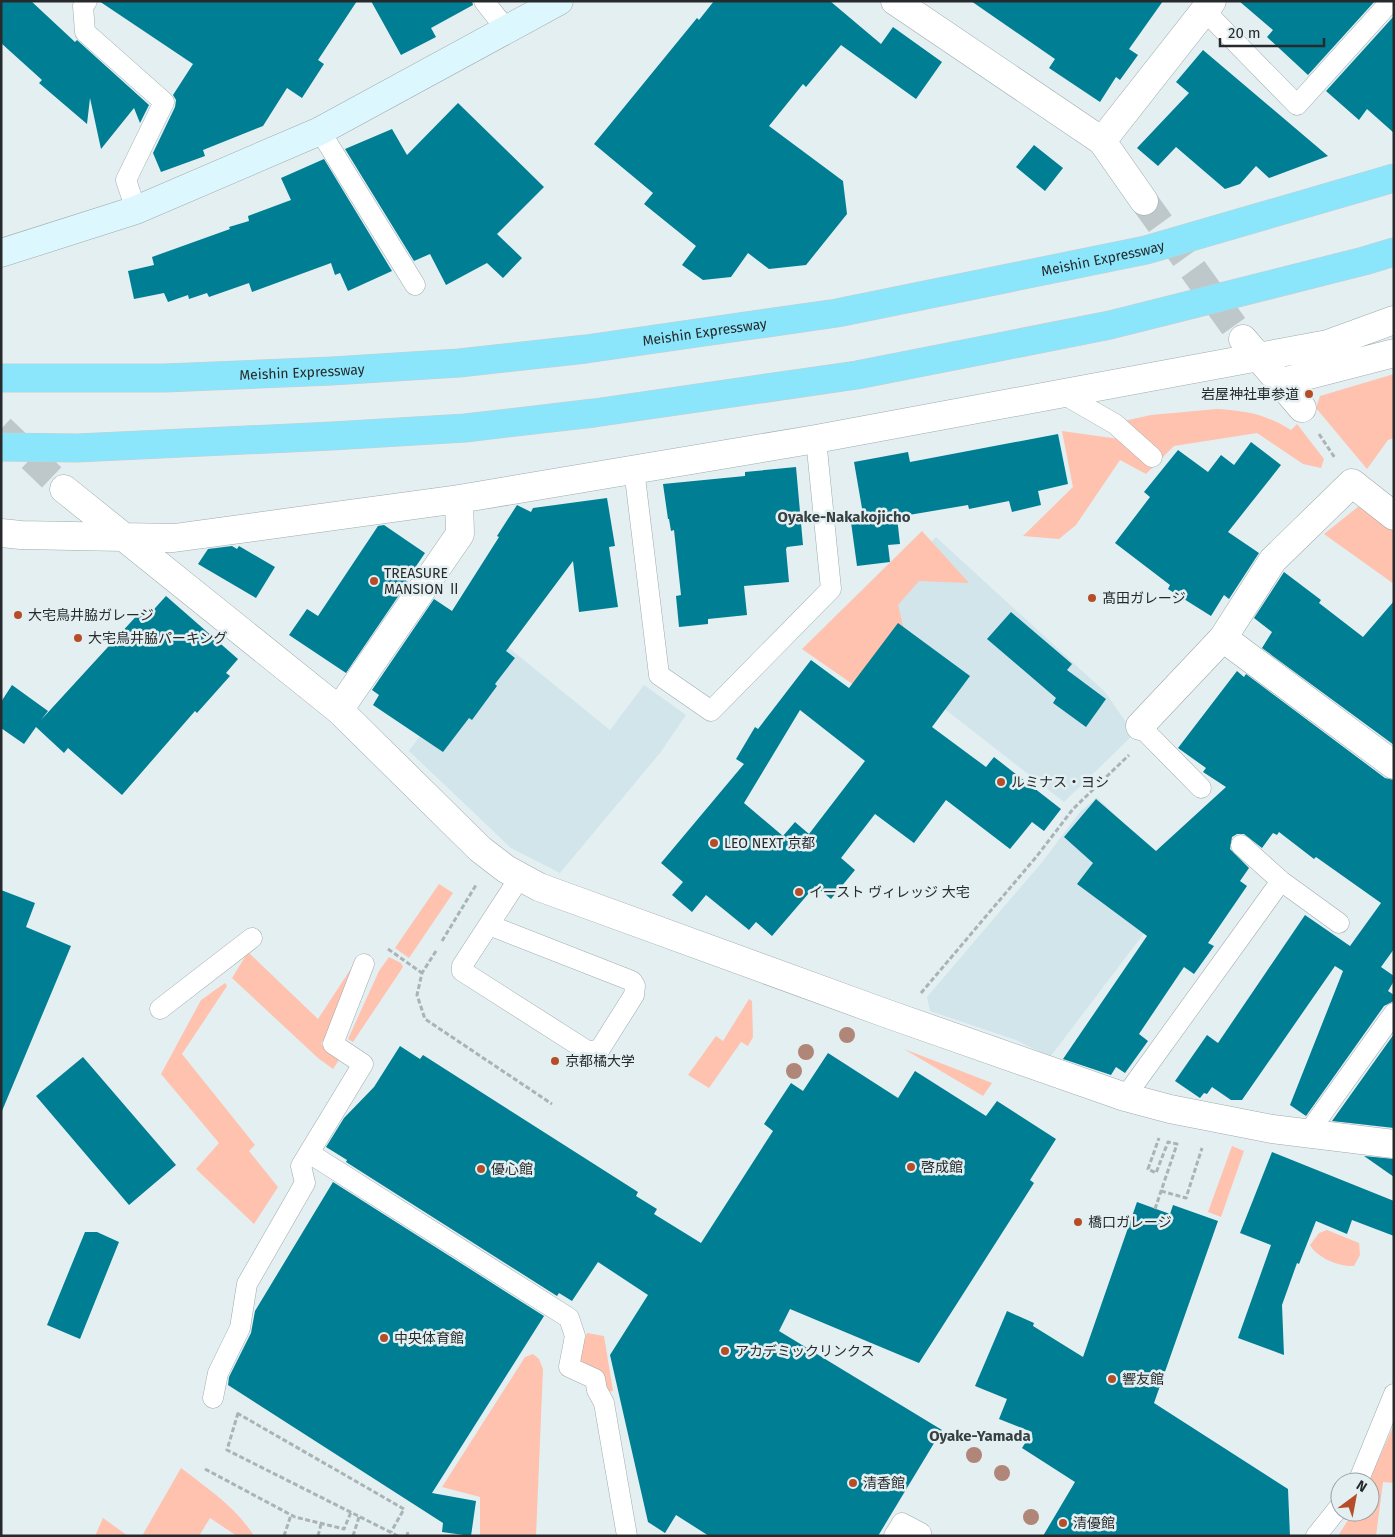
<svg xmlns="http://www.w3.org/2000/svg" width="1395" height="1537" font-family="'Fira Sans','Noto Sans JP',sans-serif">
<rect width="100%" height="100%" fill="#e4eff2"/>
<path fill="#d1e5ea" d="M 936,537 L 1105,692 L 1134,734 L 1064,802 L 847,633 Z
M 493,635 L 610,730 L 644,685 L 686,715 L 660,753 L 560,873 L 511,848 L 409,751 Z
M 1097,797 L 1183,882 L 1050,1057 L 1016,1040 L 930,1011 L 927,997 L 1043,861 L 1079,813 Z"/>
<path fill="#fec2af" d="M 1394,374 L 1394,438 L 1388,440 L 1367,469 L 1316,408 L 1320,396 Z
M 1217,409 C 1247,411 1265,414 1291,430 L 1297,424 L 1324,459 L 1321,468 L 1303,464 L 1257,433 L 1174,446 L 1146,474 L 1120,460 L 1076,525 L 1059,539 L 1023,536 L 1073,487 L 1062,431 L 1119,439 L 1124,421 L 1151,415 Z
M 1359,506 L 1394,532 L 1394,584 L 1324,534 Z
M 922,531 L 969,583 L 919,581 L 898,605 L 909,651 L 861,690 L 802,649 Z
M 439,884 L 453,893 L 409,958 L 395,948 Z
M 248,952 L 318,1019 L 354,964 L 331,1027 L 321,1044 L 339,1060 L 333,1069 L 318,1058 L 232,978 Z
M 389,957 L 401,963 L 403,967 L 353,1042 L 348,1039 L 379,971 Z
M 225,983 L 227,986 L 182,1054 L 255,1145 L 249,1151 L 278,1187 L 254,1224 L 196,1169 L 219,1143 L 161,1074 L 201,1000 Z
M 749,999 L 752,1001 L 753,1037 L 748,1046 L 741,1042 L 709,1088 L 688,1075 L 716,1036 L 723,1041 Z
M 904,1049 L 992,1083 L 983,1096 Z
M 1232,1146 L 1244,1151 L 1221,1217 L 1208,1212 Z
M 1327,1230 L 1359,1243 L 1360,1255 L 1354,1266 C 1340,1267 1317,1258 1310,1245 L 1319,1233 Z
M 587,1333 L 604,1336 L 613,1391 L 603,1392 L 576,1366 Z
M 533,1354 L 539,1359 L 543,1369 L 536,1536 L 480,1536 L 480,1497 L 442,1487 L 525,1357 Z
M 1394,1425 L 1394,1483 L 1383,1482 L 1376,1536 L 1338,1536 L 1353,1512 L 1370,1512 L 1370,1482 L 1368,1482 Z
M 181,1468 C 207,1488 236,1507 254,1536 L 237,1536 L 210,1518 L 199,1536 L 142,1536 Z
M 103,1518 L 128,1536 L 95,1536 Z"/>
<path fill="#007e93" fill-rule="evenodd" d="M 1,1 L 31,1 L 75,42 L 77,40 L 149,105 L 140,123 L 134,108 L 101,149 L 90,98 L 87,124 L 39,83 L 42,80 L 1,43 Z
M 99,1 L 357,1 L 318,60 L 324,64 L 302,98 L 287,88 L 263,126 L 203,150 L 205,156 L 161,172 L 153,153 L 175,107 L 176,100 L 173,95 L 193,64 Z
M 371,1 L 472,1 L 473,5 L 431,28 L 436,37 L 401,55 Z
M 714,1 L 830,1 L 881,44 L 893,27 L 942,62 L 916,99 L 841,45 L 806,87 L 803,84 L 769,126 L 843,181 L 847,214 L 806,265 L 769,269 L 748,253 L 731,277 L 703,280 L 682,265 L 696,246 L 644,204 L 653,193 L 594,144 L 697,18 L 699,20 Z
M 971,1 L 1163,1 L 1129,49 L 1138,55 L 1120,80 L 1116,77 L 1100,102 L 1049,68 L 1055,59 Z
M 1239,1 L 1375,1 L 1308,75 L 1267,37 L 1273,30 Z
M 1394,16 L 1394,133 L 1367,109 L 1359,120 L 1326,91 Z
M 1203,50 L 1328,156 L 1269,178 L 1256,166 L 1240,184 L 1225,189 L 1176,147 L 1158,166 L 1137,148 L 1189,93 L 1176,82 Z
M 458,103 L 544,187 L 497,234 L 522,258 L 503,278 L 487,263 L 446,285 L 430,254 L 414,261 L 345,149 L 392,129 L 407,155 Z
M 1034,145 L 1063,168 L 1045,191 L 1016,167 Z
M 324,159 L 392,271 L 348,291 L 340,273 L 335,275 L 331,263 L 252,292 L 249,283 L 209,297 L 207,293 L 189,299 L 188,295 L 168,302 L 164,293 L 134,299 L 128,271 L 154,265 L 152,257 L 230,229 L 229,227 L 249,221 L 248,216 L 291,200 L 281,178 Z
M 1058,434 L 1068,484 L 1038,491 L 1041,505 L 1012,512 L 1009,501 L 969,509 L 968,505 L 897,517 L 900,544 L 888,545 L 890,562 L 857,566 L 850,515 L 863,514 L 854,462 L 908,452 L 910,462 Z
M 1251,442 L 1281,465 L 1228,532 L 1259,553 L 1229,599 L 1224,595 L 1211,616 L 1168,589 L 1170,585 L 1115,543 L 1150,497 L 1144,492 L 1178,450 L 1208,472 L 1221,455 L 1234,465 Z
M 796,467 L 803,545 L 787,547 L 786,549 L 789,582 L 744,586 L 747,615 L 708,619 L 708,624 L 679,627 L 676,596 L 681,595 L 674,530 L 671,531 L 669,519 L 668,519 L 663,484 L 745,476 L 745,472 Z
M 607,498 L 615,546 L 609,547 L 618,607 L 579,612 L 573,561 L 506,651 L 515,658 L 495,684 L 497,686 L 472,720 L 469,718 L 443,752 L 373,705 L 379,695 L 372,690 L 434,599 L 452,611 L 499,537 L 497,536 L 517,505 L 531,512 L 533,508 Z
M 384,525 L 425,553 L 406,581 L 408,582 L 346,673 L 289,635 L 307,609 L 318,616 L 378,526 Z
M 232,546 L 237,549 L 239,546 L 275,567 L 256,598 L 198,564 L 208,549 Z
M 1284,572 L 1321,600 L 1319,603 L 1363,637 L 1394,601 L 1394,745 L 1262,648 L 1272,632 L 1254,618 Z
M 166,596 L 238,659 L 226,673 L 230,676 L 197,713 L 195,711 L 122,795 L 68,748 L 64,753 L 36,727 L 24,744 L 1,728 L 1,702 L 12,685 L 48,711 L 41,720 L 141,611 L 147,617 Z
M 1011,612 L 1072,664 L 1067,670 L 1106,699 L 1086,727 L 1053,703 L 1056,698 L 987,639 Z
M 898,623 L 970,676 L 932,727 L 986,767 L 994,757 L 1061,809 L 1044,831 L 1032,822 L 1010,849 L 946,800 L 914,843 L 875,814 L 841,858 L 855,870 L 831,899 L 815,886 L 772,936 L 756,922 L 749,930 L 706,895 L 692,912 L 672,895 L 683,882 L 661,863 L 744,764 L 736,759 L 755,727 L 758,729 L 811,660 L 849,688 ZM 800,710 L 865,761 L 809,834 L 795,822 L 783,836 L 744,803 Z
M 1237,671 L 1244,677 L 1246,674 L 1385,778 L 1394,780 L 1394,949 L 1381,967 L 1394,976 L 1394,981 L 1388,991 L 1394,995 L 1394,1001 L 1384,1006 L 1306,1116 L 1290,1105 L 1343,971 L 1335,966 L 1242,1100 L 1231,1100 L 1212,1087 L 1207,1094 L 1204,1093 L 1200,1098 L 1175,1081 L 1207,1035 L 1218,1043 L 1305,915 L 1350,946 L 1381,903 L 1316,857 L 1314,859 L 1279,832 L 1277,835 L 1273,833 L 1262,848 L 1244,834 L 1237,834 L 1232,837 L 1230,849 L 1249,868 L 1240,881 L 1247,886 L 1208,943 L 1214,946 L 1194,974 L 1184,967 L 1139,1034 L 1148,1041 L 1125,1073 L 1116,1067 L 1111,1075 L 1063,1059 L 1147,936 L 1077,884 L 1093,863 L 1064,837 L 1096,799 L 1156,851 L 1226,787 L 1203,772 L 1206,768 L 1178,748 Z
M 1,890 L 35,903 L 26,927 L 71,946 L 2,1111 Z
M 1394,1034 L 1394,1128 L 1332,1121 Z
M 400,1046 L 420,1059 L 423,1055 L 638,1192 L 636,1196 L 657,1209 L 654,1214 L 701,1243 L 773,1131 L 764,1124 L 791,1083 L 803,1091 L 828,1053 L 898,1098 L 915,1071 L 986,1116 L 997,1101 L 1056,1139 L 1030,1180 L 1034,1183 L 919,1363 L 790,1309 L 779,1331 L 942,1430 L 878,1536 L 709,1536 L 676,1515 L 665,1533 L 648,1522 L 610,1355 L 648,1295 L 598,1262 L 572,1301 L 559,1293 L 557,1296 L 346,1162 L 347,1160 L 326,1147 L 344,1118 L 374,1087 Z
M 83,1057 L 176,1165 L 129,1205 L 36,1096 Z
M 1272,1152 L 1394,1201 L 1394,1236 L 1352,1220 L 1347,1234 L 1316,1221 L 1299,1264 L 1297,1263 L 1282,1305 L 1284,1355 L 1238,1338 L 1271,1245 L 1240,1233 Z
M 1364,1156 L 1394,1159 L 1394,1177 Z
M 333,1182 L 544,1316 L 432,1493 L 476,1501 L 471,1536 L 442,1532 L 443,1523 L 228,1385 L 229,1377 L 251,1333 L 255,1311 Z
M 1137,1202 L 1170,1214 L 1173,1205 L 1218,1221 L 1154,1403 L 1288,1489 L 1290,1536 L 1043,1536 L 1075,1482 L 1022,1448 L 1032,1432 L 999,1419 L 1007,1399 L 975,1386 L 1007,1311 L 1034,1323 L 1033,1326 L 1083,1357 Z
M 85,1232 L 97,1232 L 119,1242 L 80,1339 L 47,1325 Z"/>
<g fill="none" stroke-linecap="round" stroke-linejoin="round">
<path stroke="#bec8ca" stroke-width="28" stroke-dasharray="28 14" stroke-linecap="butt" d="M 1144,201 L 1243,339
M 1,429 L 64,489"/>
<defs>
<path id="lane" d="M 87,1 L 83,6 L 85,32 L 164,102 L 126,180 L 136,210
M 484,1 L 506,29
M 1205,11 L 1297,105 L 1391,1
M 320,131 L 415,285
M 1063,394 L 1115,424 L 1152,457
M 634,469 L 659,675 L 711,711 L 831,589 L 816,439
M 1140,726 L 1201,788
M 1241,845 L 1281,881
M 489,925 L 632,981 L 635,986 L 634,995 L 600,1049 L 589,1052 L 462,971 L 462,966 L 520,877
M 160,1009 L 252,938
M 1125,1097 L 1281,881 L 1339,923
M 1308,1133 L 1394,1013
M 309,1153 L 569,1318 L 575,1336 L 569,1367 L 595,1379 L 597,1390 L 604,1403 L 627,1536
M 213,1398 L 218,1373 L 240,1328 L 247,1284 L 305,1183 L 301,1166 L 363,1064 L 333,1044 L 364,964
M 1358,1482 L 1394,1394
M 894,1536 L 902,1523 L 921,1533
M 1316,1536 L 1340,1506"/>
<path id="street" d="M 895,1 L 1102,141 L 1144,201
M 1102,141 L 1212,1
M 1243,339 L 1302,408
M 1282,382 L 1394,353
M 64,489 L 339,710 L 480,849 L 506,869 L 539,887 L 885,1013 L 1125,1097 L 1170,1109 L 1272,1129 L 1394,1144
M 1,533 L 21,535 L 174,538 L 459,499 L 816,439 L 1328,344 L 1394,320
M 1223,638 L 1394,765
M 339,710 L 460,534 L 459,499
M 1140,726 L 1223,638 L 1273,560 L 1352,483 L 1394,516"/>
<path id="secondary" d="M 1,253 L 136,210 L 320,131 L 559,1"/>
<g id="highway">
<path id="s1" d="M 1,378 L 165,378 L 332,371 L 459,363 L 586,349 L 837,313 L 1146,250 L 1394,178"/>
<path d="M 1,447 L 77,448 L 332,436 L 465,428 L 594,413 L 857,375 L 984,350 L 1110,325 L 1364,261 L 1394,252"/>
</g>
</defs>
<use href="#lane" stroke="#9faaad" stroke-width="21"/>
<use href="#street" stroke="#9faaad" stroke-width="29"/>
<use href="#secondary" stroke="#9faaad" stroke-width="29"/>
<use href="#highway" stroke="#cbcccc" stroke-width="29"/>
<path stroke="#aab3b6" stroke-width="3" stroke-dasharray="5 2.5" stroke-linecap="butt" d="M 1319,434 L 1335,458
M 442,941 L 476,885
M 388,949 L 422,973
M 436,951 L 422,973 L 417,995 L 425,1019 L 552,1104
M 921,993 L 1037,856 L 1073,809 L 1129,755
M 1161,1191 L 1186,1198 L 1202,1148
M 1155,1209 L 1177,1144 L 1168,1142 L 1156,1173 L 1148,1169 L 1159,1138
M 237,1413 L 404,1509 L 391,1532
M 238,1413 L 227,1450 L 398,1536
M 205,1469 L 295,1517 L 344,1529 L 351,1512
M 284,1536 L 291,1515
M 318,1536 L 321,1524
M 353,1536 L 359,1517
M 407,1536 L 408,1532"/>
<use href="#lane" stroke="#fff" stroke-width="20"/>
<use href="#street" stroke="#fff" stroke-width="28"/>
<use href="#secondary" stroke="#dcf8fe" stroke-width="28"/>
<use href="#highway" stroke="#8be6fc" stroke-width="28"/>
</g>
<g fill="#af8677">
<circle cx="847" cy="1035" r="8"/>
<circle cx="806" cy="1052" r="8"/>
<circle cx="794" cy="1071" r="8"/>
<circle cx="974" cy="1455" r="8"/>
<circle cx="1002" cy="1473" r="8"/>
<circle cx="1031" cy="1517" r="8"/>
</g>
<g fill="#b54d29" stroke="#e4eff2" stroke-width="2">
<circle cx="1309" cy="394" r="5"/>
<circle cx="374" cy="581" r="5"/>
<circle cx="1092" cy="598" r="5"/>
<circle cx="18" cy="615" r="5"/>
<circle cx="78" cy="638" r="5"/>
<circle cx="1001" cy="782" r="5"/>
<circle cx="714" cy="843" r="5"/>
<circle cx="799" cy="892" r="5"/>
<circle cx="555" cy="1061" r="5"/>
<circle cx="911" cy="1167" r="5"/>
<circle cx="481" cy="1169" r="5"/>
<circle cx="1078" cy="1222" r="5"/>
<circle cx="384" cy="1338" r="5"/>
<circle cx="725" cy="1351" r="5"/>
<circle cx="1112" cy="1379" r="5"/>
<circle cx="853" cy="1483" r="5"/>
<circle cx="1063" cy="1523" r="5"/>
</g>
<g text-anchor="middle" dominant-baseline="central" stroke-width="5" stroke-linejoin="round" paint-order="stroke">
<g font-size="14" fill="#262a2c" stroke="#e4eff2">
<text stroke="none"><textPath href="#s1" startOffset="1111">Meishin Expressway</textPath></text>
<text stroke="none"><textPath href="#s1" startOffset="706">Meishin Expressway</textPath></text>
<text stroke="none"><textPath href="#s1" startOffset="301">Meishin Expressway</textPath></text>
</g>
<g font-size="14" fill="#262a2c" stroke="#e4eff2" text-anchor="start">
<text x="1299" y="394" text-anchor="end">岩屋神社車参道</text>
<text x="384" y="573">TREASURE<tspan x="384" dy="16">MANSION Ⅱ</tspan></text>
<text x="1102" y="598">髙田ガレージ</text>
<text x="28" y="615">大宅鳥井脇ガレージ</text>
<text x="88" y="638">大宅鳥井脇パーキング</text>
<text x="1011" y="782">ルミナス・ヨシ</text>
<text x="724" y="843">LEO NEXT 京都</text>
<text x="809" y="892">イースト ヴィレッジ 大宅</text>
<text x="565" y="1061">京都橘大学</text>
<text x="921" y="1167">啓成館</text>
<text x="491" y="1169">優心館</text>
<text x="1088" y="1222">橋口ガレージ</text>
<text x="394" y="1338">中央体育館</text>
<text x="735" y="1351">アカデミックリンクス</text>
<text x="1122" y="1379">響友館</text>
<text x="863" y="1483">清香館</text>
<text x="1073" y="1523">清優館</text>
</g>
<g font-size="15" font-weight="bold" fill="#364042" stroke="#e4eff2">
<text x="844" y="517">Oyake-Nakakojicho</text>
<text x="980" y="1436">Oyake-Yamada</text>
</g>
</g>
<rect width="1395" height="1537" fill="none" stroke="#262a2c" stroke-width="5"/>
<g transform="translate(1355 1497) rotate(32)"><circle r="24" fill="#e4eff2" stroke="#98a0a3"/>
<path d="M0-4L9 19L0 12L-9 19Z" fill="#b54d29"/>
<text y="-8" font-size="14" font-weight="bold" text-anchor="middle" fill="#262a2c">N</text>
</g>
<path d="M1220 38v8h104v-8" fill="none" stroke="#262a2c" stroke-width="2.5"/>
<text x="1228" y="38" font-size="15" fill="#262a2c" stroke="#e4eff2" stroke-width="4" paint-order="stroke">20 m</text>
</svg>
